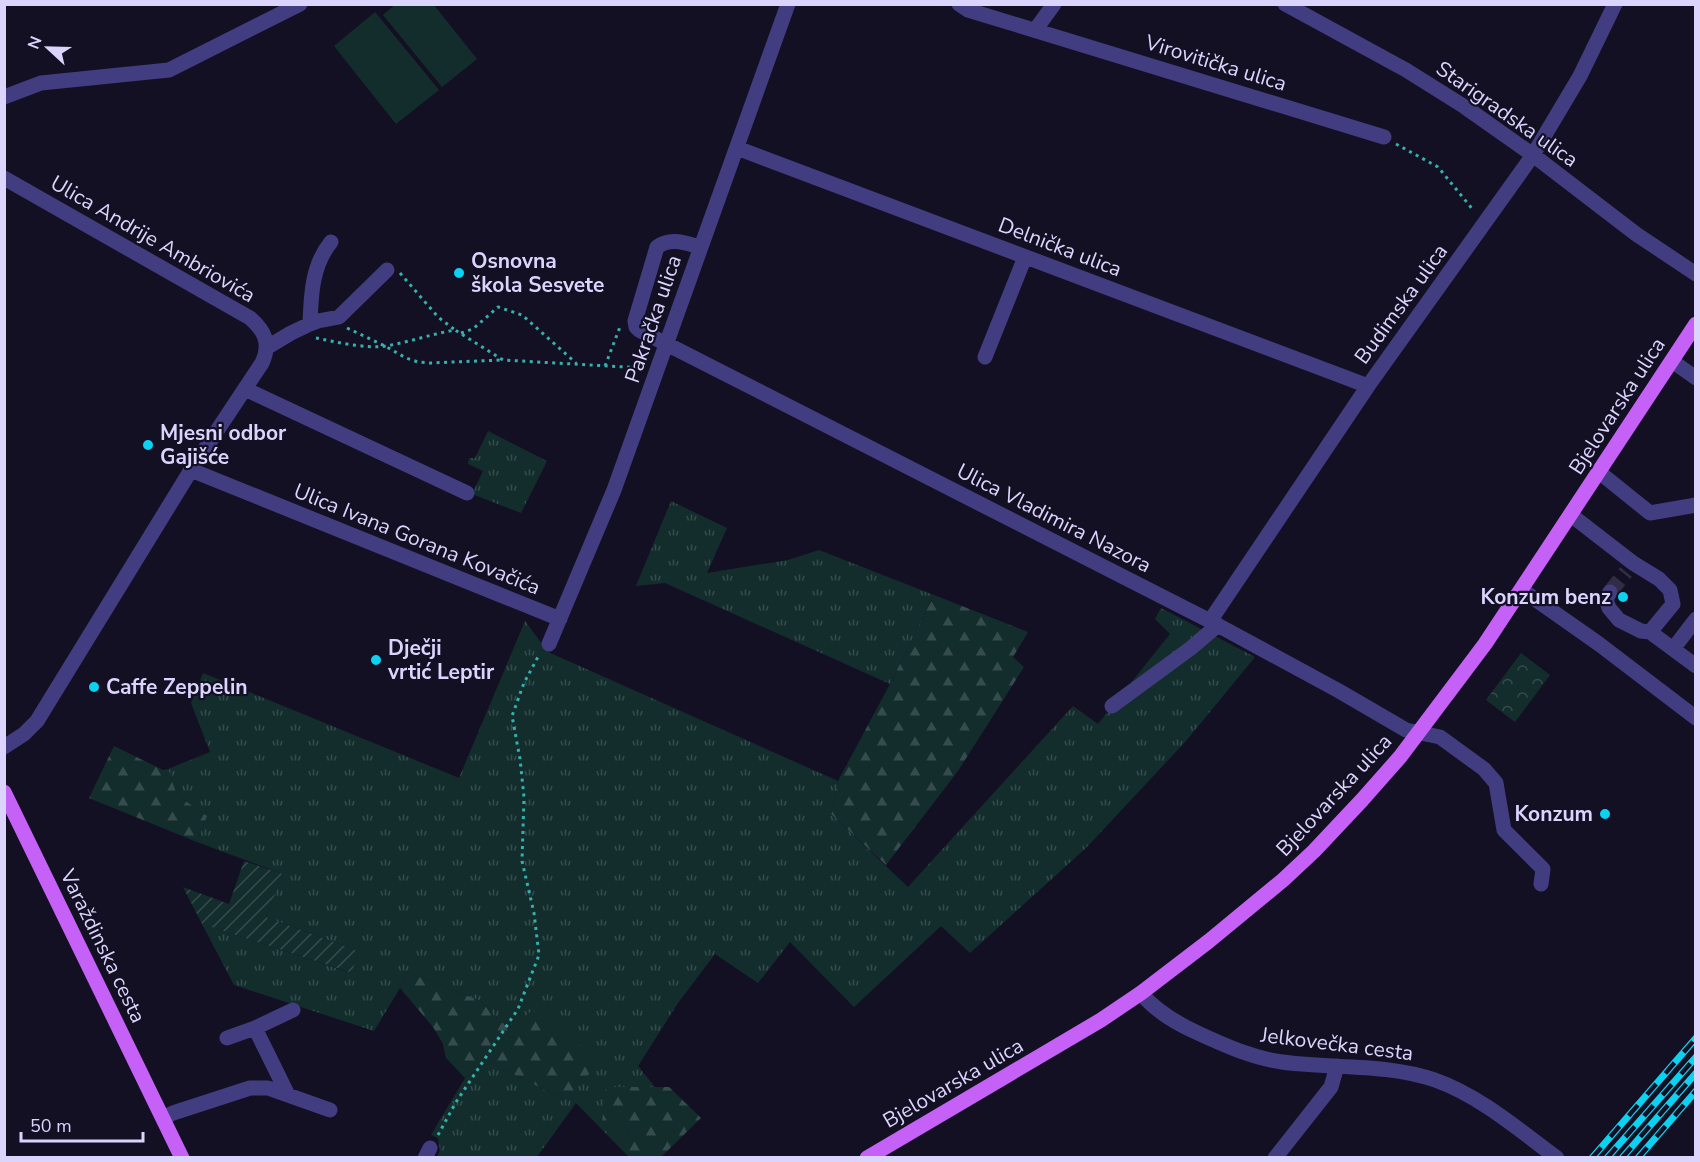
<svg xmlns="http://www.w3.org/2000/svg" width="1700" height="1162" font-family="'Nunito Sans',sans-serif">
<defs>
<pattern id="grass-tufts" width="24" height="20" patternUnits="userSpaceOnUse" patternTransform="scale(1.5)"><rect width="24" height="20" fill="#132d2d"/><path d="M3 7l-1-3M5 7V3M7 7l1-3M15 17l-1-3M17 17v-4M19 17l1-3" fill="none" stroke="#354b4c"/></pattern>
<pattern id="forest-firs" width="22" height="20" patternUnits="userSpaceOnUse" patternTransform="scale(1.5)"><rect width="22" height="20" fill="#132d2d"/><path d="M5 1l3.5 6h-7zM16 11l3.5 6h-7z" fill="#354b4c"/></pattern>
<pattern id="park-crowns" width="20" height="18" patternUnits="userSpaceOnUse" patternTransform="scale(1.5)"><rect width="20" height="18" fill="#132d2d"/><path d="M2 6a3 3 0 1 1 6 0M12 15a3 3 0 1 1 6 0" fill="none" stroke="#354b4c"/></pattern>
<pattern id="garden-furrows" width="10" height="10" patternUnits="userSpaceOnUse" patternTransform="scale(1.5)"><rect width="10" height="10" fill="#132d2d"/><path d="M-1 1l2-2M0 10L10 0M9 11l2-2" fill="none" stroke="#354b4c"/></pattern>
</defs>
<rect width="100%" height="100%" fill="#141024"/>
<path fill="url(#grass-tufts)" d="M 488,431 L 547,461 L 521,513 L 472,494 L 483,471 L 468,464 L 469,458 L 475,458 Z
M 671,501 L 727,528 L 707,573 L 788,560 L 819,550 L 934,595 L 890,684 L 665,583 L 636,586 Z
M 1161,608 L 1255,657 L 1186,741 L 1086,848 L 970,953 L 941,926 L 854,1007 L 790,942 L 758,983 L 715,954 L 678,1003 L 638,1066 L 655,1087 L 606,1087 L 631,1129 L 618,1146 L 576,1103 L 537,1157 L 437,1157 L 440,1150 L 438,1138 L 431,1135 L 465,1078 L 489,1062 L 565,1100 L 515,1026 L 499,1022 L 481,1001 L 406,972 L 400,988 L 374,1031 L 234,985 L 202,924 L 351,973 L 358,951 L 266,917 L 283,874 L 197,842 L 207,816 L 177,795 L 168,769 L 210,752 L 191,703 L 203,673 L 459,778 L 525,621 L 548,652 L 838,781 L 831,814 L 908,887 L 1073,706 L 1098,724 L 1170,634 L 1155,619 Z"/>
<path fill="url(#forest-firs)" d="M 934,595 L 1028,632 L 1013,657 L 1024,667 L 958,771 L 886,865 L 831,814 L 838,781 L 890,684 Z
M 114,746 L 163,770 L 168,769 L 177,795 L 207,816 L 197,842 L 89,798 Z
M 406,972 L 481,1001 L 499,1022 L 515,1026 L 532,1010 L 597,1057 L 590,1073 L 565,1100 L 489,1062 L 465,1078 L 446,1058 L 443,1044 L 433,1027 L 400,988 Z
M 606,1087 L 669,1087 L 701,1118 L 661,1157 L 629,1157 L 618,1146 L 631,1129 L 602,1122 Z"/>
<path fill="url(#park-crowns)" d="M 1521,653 L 1550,675 L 1515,722 L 1486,700 Z"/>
<path fill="url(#garden-furrows)" d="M 244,861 L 283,874 L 266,917 L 358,951 L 352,973 L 202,924 L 183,887 L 229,904 Z"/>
<path fill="#132d2d" d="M 396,4 L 434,5 L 477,59 L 442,87 L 383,15 Z
M 375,12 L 439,90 L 396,124 L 334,46 Z"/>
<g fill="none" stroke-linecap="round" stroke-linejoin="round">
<path stroke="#322d45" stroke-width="15" stroke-dasharray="15 8" stroke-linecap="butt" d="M 1610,592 L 1626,572"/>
<path stroke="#35b0ad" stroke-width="3" stroke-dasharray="3 4.5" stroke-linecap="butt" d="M 1396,144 L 1438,167 L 1474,211
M 400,273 L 438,317 L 455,330
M 347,328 L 385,346 L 406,358 L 418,362 L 430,363 L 501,360
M 461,333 L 473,329 L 498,307 L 522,315 L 576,363
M 316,338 C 336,342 366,349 386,346 C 409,342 432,334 455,330 L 503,360 L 643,368
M 605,366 L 620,327
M 438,1135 L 456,1102 L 518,1009 L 539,955 L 534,913 L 522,861 L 524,797 L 520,759 L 512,716 L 524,683 L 539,655"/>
<path stroke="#423d80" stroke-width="15" d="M 959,4 L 968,10 L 1384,137
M 1285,4 L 1406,70 L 1465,107 L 1533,155 L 1636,234 L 1696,274
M 1036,29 L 1054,4
M 4,97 L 41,83 L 169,70 L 300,4
M 737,148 L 1368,386
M 4,178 L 250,318 C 265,331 271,344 262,363 L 191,470 L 37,721 L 24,734 L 4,747
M 700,247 C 685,243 671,237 657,247 L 635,321 L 636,327 L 639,330 L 1210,621 L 1339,691 L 1406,730 L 1440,737 L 1484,769 L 1496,783 L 1504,830 L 1543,869 L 1541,884
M 310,324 C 311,295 312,265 331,242
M 266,348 L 291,333 L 310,324 L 318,321 L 339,317 L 387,270
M 985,357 L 1025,257
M 1672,361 L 1696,378
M 245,389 L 467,493
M 191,470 L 560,619
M 1599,472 L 1650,513 L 1696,505
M 1571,515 L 1633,563 L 1659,579 L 1670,590 L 1673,604 L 1650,632
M 1522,590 L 1599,644 L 1696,718
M 1610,592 L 1606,599 L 1609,608 L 1619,620 L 1641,631 L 1650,632 L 1696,666
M 1210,621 L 1368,386 L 1533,155 L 1580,76 L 1615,4
M 549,644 L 614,490 L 788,4
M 1673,649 L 1696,619
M 1112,706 L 1191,648 L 1218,625
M 1141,993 C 1156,1012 1178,1024 1200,1034 C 1226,1046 1253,1058 1282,1062 C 1333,1069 1385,1063 1435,1080 C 1480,1096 1519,1130 1557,1158
M 255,1028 L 288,1095
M 227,1038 L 255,1028 L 293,1010
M 163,1118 L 173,1113 L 250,1088 L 268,1088 L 330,1110
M 425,1158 L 430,1148
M 1275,1158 L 1331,1087 L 1337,1066"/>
<path stroke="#c561f7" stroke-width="15" d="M 4,792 L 182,1158
M 867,1158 L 1101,1020 L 1141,993 L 1209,941 L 1283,880 L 1314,851 L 1362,800 L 1400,757 L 1485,644 L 1696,324"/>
<defs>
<path id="rail" d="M 1592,1158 L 1696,1038
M 1607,1158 L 1696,1057
M 1622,1158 L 1696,1073
M 1638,1158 L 1696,1091"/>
</defs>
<use href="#rail" stroke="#0cd2f1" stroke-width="7"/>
<use href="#rail" stroke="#141024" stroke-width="4.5" stroke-dasharray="14" stroke-linecap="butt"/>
</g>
<g fill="#0cd2f1" stroke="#141024" stroke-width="2">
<circle cx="459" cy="273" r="6"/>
<circle cx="148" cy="445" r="6"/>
<circle cx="1623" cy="597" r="6"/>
<circle cx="376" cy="660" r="6"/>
<circle cx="94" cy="687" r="6"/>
<circle cx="1605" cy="814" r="6"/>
</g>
<g text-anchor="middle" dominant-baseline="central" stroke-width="4.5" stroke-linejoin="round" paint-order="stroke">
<g font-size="21" fill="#dbd4fd" stroke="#141024">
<text transform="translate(1216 63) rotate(17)">Virovitička ulica</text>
<text transform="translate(1507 114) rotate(35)">Starigradska ulica</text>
<text transform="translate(153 239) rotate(30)">Ulica Andrije Ambriovića</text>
<text transform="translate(1060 247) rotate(21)">Delnička ulica</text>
<text transform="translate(1401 304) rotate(-54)">Budimska ulica</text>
<text transform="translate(653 319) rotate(-71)">Pakračka ulica</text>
<text transform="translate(1617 406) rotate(-57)">Bjelovarska ulica</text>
<text transform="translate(1054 518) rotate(27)">Ulica Vladimira Nazora</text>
<text transform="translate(417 539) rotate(22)">Ulica Ivana Gorana Kovačića</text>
<text transform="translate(1334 795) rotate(-47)">Bjelovarska ulica</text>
<text transform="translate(103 946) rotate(64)">Varaždinska cesta</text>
<text transform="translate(1337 1044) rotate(7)">Jelkovečka cesta</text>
<text transform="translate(953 1083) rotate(-30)">Bjelovarska ulica</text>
</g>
<g font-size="21" font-weight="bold" fill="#dbd4fd" stroke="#141024" text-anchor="start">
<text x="471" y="261">Osnovna<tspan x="471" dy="24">škola Sesvete</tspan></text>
<text x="160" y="433">Mjesni odbor<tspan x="160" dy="24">Gajišće</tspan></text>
<text x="1611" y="597" text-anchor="end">Konzum benz</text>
<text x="388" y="648">Dječji<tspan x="388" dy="24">vrtić Leptir</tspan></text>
<text x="106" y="687">Caffe Zeppelin</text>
<text x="1593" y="814" text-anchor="end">Konzum</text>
</g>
</g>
<rect width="1700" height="1162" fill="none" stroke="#dbd4fd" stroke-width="12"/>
<g transform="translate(48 48) rotate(292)" stroke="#141024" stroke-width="4.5" paint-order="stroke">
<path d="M0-4.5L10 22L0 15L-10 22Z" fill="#dbd4fd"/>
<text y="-9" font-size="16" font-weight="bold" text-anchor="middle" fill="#dbd4fd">N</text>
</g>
<path d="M21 1132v9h122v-9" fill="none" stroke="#dbd4fd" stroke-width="3"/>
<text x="30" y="1132" font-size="18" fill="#dbd4fd" stroke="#141024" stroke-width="4.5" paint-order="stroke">50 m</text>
</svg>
